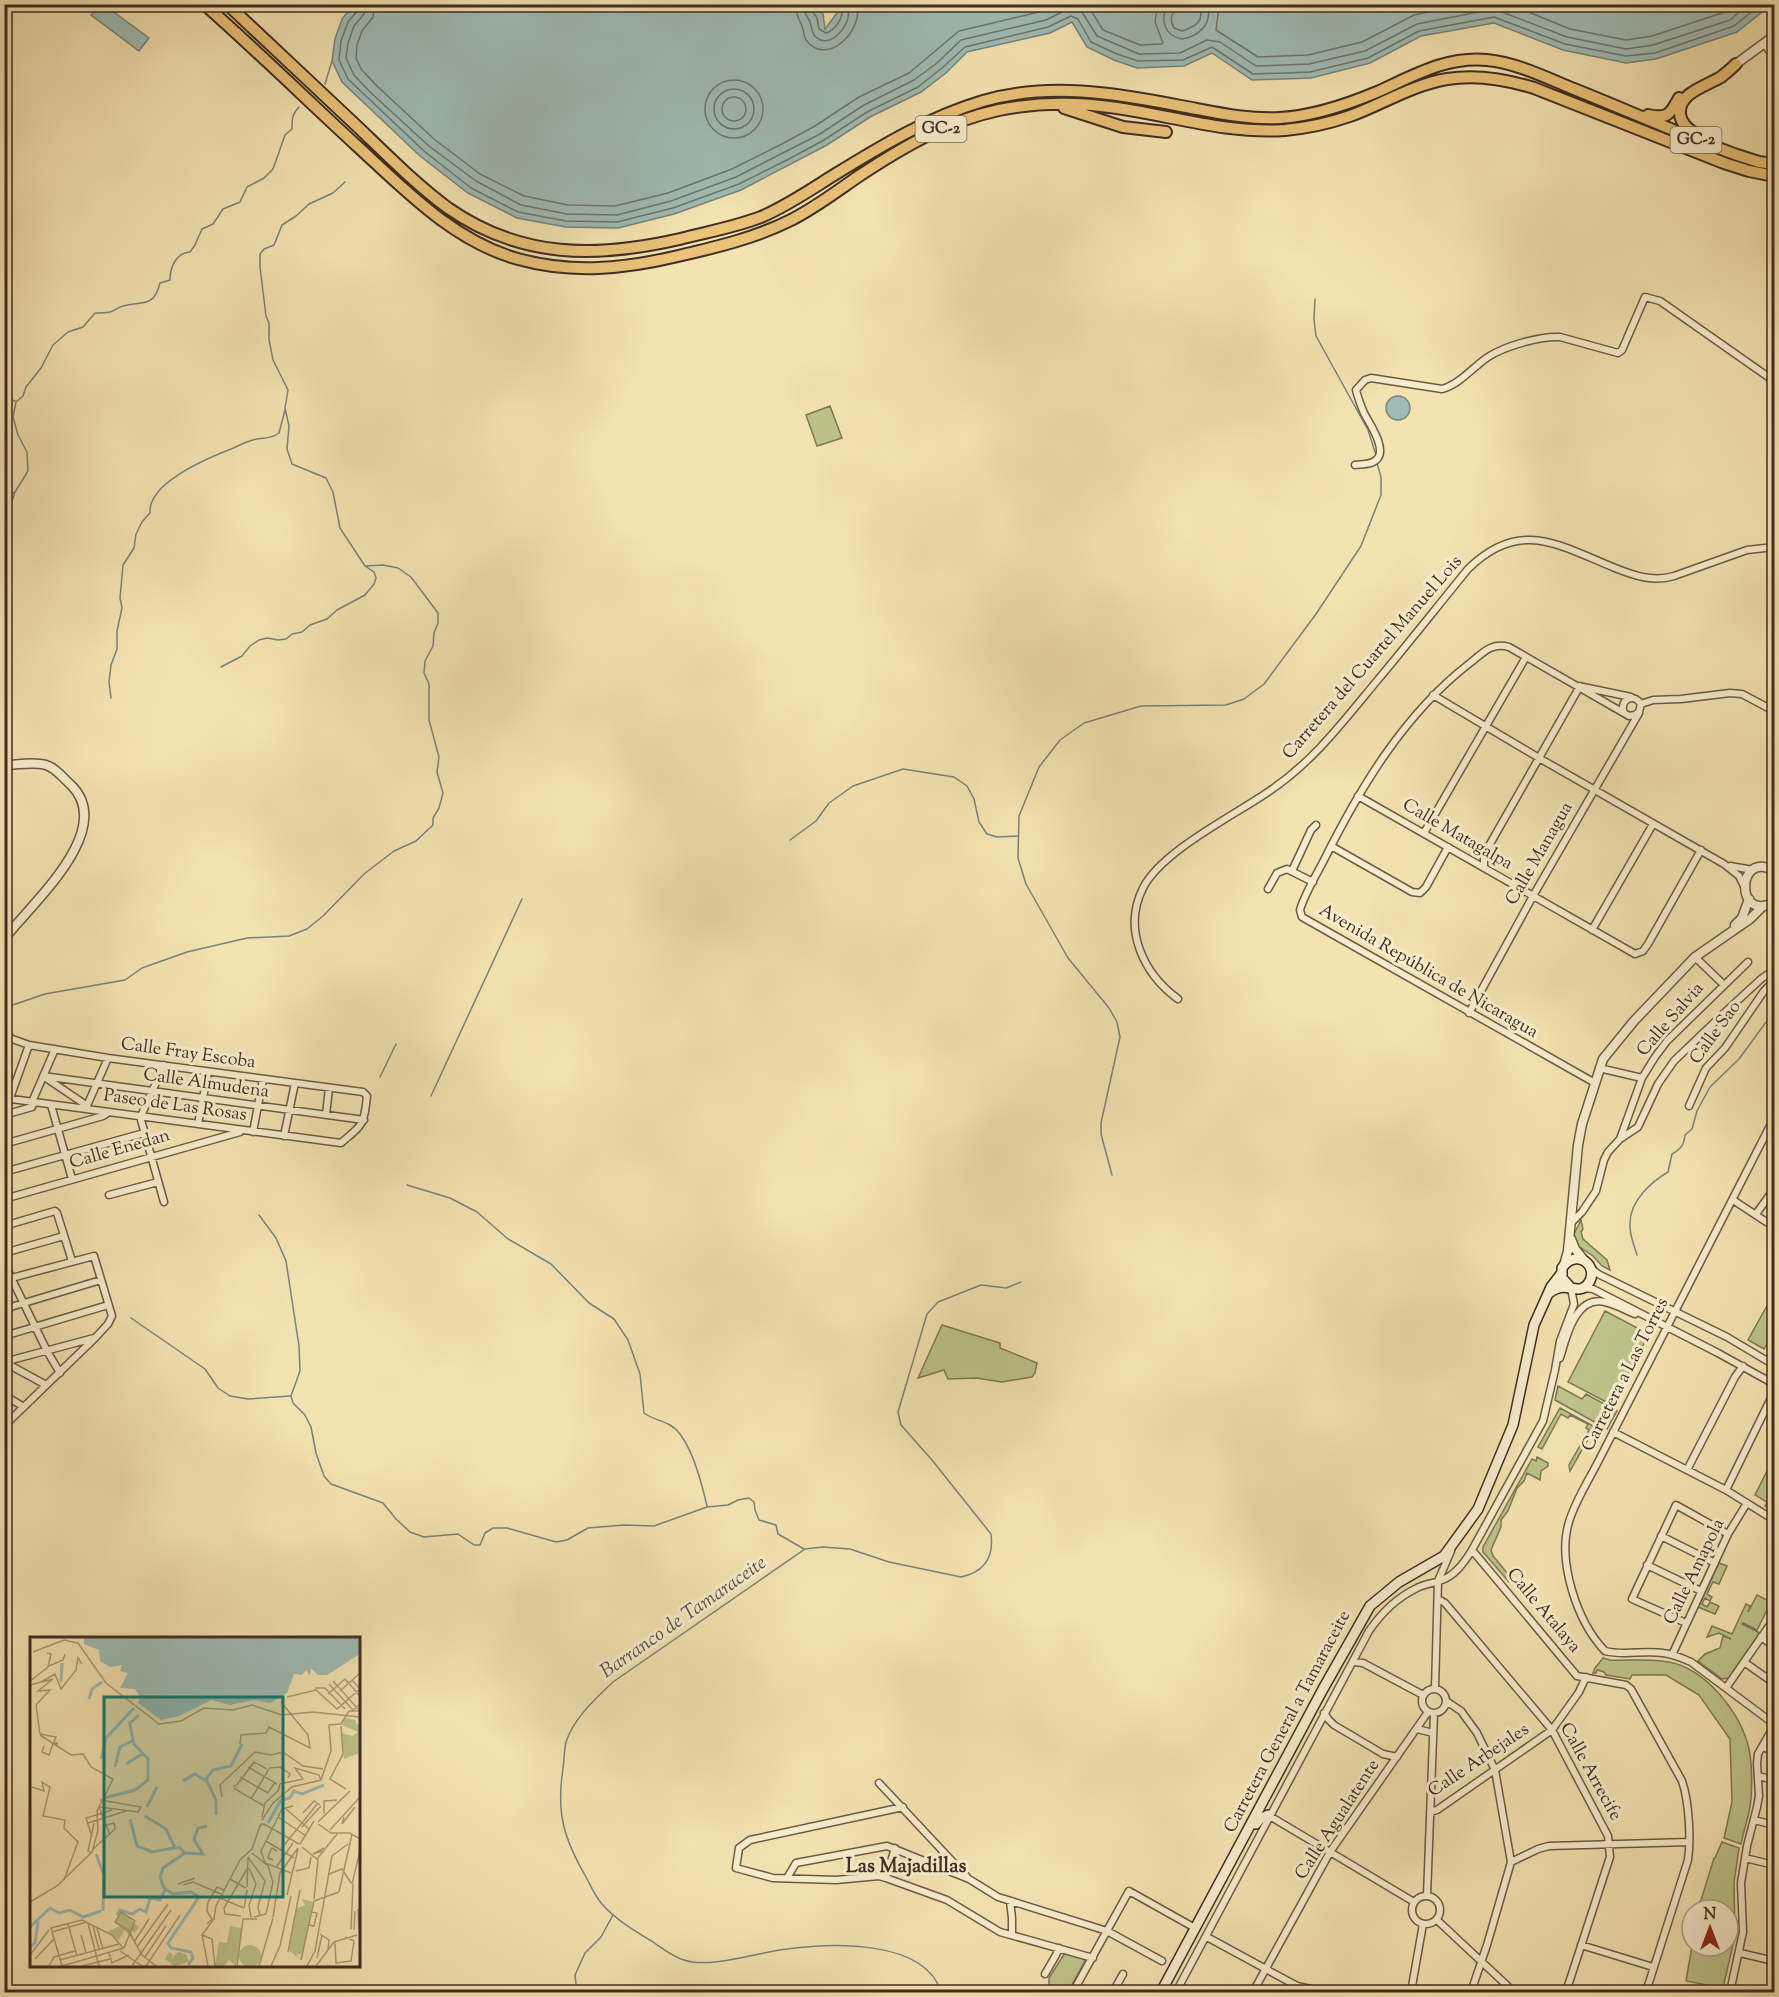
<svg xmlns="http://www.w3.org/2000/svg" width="1779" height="1997" font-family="'Sorts Mill Goudy',serif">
<rect width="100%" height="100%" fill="#f3e3b1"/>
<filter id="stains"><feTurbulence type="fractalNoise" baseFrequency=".00333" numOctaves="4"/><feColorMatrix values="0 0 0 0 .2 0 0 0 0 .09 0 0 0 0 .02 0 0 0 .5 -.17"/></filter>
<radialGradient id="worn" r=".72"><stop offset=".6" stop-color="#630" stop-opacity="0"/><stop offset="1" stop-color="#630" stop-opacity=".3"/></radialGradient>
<path fill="#bdc38a" stroke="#7e7856" stroke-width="1.5" d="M 830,406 L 842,438 L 817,446 L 806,415 Z
M 1581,1220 L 1583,1229 L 1581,1232 L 1583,1239 L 1607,1260 L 1610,1270 L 1602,1266 L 1593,1256 L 1578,1246 L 1574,1234 Z
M 1774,1293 L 1774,1333 L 1764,1349 L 1748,1340 Z
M 1605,1311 L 1649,1334 L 1612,1405 L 1568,1382 Z
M 942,1325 L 1000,1343 L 1000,1348 L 1037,1363 L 1035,1373 L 1032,1377 L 1002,1382 L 976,1378 L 948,1379 L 944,1370 L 918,1378 Z
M 1558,1386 L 1582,1399 L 1586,1394 L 1617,1411 L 1607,1429 L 1555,1400 Z
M 1560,1408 L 1595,1427 L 1570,1471 L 1569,1465 L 1589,1430 L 1586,1428 L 1588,1424 L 1570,1415 L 1568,1418 L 1561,1414 L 1542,1449 L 1538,1447 Z
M 1537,1457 L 1548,1463 L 1548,1466 L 1541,1471 L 1540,1480 L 1527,1473 L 1524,1481 L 1517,1488 L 1508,1511 L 1501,1520 L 1501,1527 L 1491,1550 L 1493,1556 L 1508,1574 L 1514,1574 L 1509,1582 L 1483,1552 L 1483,1547 L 1532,1459 L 1536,1461 Z
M 1774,1457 L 1774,1498 L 1768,1508 L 1765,1506 L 1767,1502 L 1755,1495 Z
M 1719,1563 L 1727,1566 L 1719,1584 L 1713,1582 L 1707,1594 L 1712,1597 L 1710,1601 L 1705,1598 L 1702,1604 L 1707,1607 L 1710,1602 L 1719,1606 L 1715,1614 L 1698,1607 Z
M 1757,1595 L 1771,1602 L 1757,1630 L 1743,1623 L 1742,1624 L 1760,1633 L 1729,1678 L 1722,1679 L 1698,1661 L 1705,1654 L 1720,1648 L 1723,1636 L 1731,1639 L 1719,1633 L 1707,1637 L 1712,1626 L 1732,1634 L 1746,1604 L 1750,1606 L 1748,1612 Z
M 1603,1658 L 1610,1660 C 1629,1661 1650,1658 1669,1662 C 1706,1669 1741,1713 1749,1749 C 1752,1764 1752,1784 1751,1799 C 1750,1814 1744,1829 1741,1844 L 1724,1838 L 1732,1802 L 1730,1739 L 1699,1695 L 1666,1675 L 1632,1675 L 1630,1679 L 1606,1675 L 1604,1672 L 1597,1670 L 1596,1673 L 1593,1673 L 1595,1668 Z
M 1722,1842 L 1739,1848 L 1734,1883 L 1735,1936 L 1723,1988 L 1686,1981 L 1692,1946 L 1728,1946 L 1728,1910 L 1698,1910 L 1714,1858 L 1715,1858 Z
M 1065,1953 L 1084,1959 L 1085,1961 L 1068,1992 L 1049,1992 L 1049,1978 Z"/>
<path fill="#9ebcb5" stroke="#78837b" stroke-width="1.5" d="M 99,5 L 104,5 L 149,38 L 139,51 L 91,15 Z
M 353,5 L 821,5 L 817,9 L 823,14 L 825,29 L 837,13 L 830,7 L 833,4 L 1771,5 L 1737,32 L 1656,59 L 1626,63 L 1563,50 L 1494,23 L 1421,36 L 1370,63 L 1311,78 L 1252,80 L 1212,53 L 1184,66 L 1137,68 L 1114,60 L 1087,47 L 1072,22 L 1050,33 L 967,52 L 946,73 L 921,92 L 870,117 L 827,145 L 741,190 L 674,214 L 618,228 L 566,227 L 517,218 L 468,193 L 420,156 L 342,82 L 332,61 L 335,39 L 342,19 Z
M1386 408a12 12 0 1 1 24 0a12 12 0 1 1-24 0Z"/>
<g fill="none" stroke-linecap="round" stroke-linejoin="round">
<path stroke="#6f746c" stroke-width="1.5" d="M 359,4 L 358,10 L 348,22 L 341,41 L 339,60 L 348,79 L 424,151 L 471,188 L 518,212 L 566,221 L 617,222 L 673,208 L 739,184 L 787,160 L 824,140 L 867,112 L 918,87 L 942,68 L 965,47 L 1048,27 L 1071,16 L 1078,19 L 1091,42 L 1117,54 L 1138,61 L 1183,60 L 1212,47 L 1253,74 L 1310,72 L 1368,58 L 1419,31 L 1494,17 L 1565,44 L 1626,56 L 1655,53 L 1734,26 L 1761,4
M 366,4 L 364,14 L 354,26 L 348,43 L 346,58 L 354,75 L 370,92 L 429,146 L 476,181 L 521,205 L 567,214 L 617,215 L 671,201 L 736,177 L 820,134 L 864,105 L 914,80 L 937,63 L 961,40 L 1046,20 L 1068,9 L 1075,9 L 1082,12 L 1097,36 L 1139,54 L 1180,53 L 1207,40 L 1220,42 L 1256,66 L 1309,64 L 1365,51 L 1417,24 L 1494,9 L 1567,37 L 1626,49 L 1653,45 L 1730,20 L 1749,4
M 375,4 L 373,17 L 362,31 L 357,45 L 356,58 L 361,69 L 377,86 L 434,139 L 480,174 L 524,196 L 568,205 L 615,206 L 668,193 L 732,169 L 780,145 L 815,126 L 859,97 L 909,73 L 959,31 L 1043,11 L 1057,4
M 796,4 C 795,14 799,18 802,26 C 804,31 803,35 806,40 C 827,68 864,30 857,4
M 805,4 C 803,13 807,15 810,22 C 812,26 811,30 814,35 C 829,54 856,21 847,4
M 813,4 L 812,11 L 817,18 L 819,29 L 826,33 C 834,31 843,19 842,10 L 837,4
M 1087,4 L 1103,30 L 1140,45 L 1161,44 L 1163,43 L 1155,22 L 1158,4
M 1169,4 C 1159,18 1164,36 1182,39 C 1200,36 1213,23 1207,4
M 1179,4 C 1173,12 1168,18 1174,28 L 1182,31 C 1197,26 1205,21 1199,4
M 1217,4 L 1218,14 L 1216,30 L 1258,57 L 1308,55 L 1362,42 L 1414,15 L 1468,4
M 1509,4 L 1570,29 L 1626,40 L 1652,36 L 1725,12 L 1735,4
M705 109a29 29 0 1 1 58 0a29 29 0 1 1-58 0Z
M714 109a20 20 0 1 1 40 0a20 20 0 1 1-40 0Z
M722 109a12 12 0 1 1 24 0a12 12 0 1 1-24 0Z"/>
<path stroke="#78837b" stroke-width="1.5" d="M 325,84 L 332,61
M 1315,299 L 1314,320 L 1316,336 L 1368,430 L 1376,455
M 4,397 L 15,401
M 4,496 L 15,492
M 4,525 L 15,492 L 28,471 L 27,452 L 18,435 L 13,417 L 16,402 L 23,396 L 26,387 L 41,368 L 53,345 L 68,332 L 83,327 L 95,313 C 100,313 105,313 110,312 C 114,311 118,307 123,306 C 142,301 154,308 160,283 L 170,280 C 170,267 176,253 190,252 L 195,245 L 202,229 L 213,224 L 223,209 L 240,202 L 247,187 L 264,178 L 273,169 L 285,135 L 292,129 C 292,119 292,114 299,107
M 221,667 L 242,656 L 250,646 L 259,640 L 267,638 L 278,640 L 286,639 L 292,634 L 302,632 L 310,625 L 327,619 L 337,610 L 365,595 L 374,584 L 376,578 L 374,572 L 365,566 L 340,528 L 333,492 L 326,478 L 292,464 L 287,449 L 289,426 L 285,408 L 288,390 L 273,360 L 269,339 L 269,323 L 266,316 L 260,267 L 260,254 L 264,249 L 274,245 L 282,225 L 296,216 L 309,204 L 333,193 L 345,182
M 111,698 L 109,682 L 111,665 L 117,649 L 117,631 L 122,608 L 120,598 L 123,565 L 134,548 L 136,534 L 142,522 L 150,513 C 148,483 208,458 231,449 C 238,446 245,442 253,440 C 264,437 269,440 279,433 L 285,410
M 790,840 L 816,821 L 829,803 L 853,786 L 903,769 L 954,777 L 967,786 L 974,799 L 979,822 L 987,834 L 997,837 L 1018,836
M 4,1008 L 45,994 L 125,980 L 142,968 L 187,952 L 247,938 L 289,936 L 307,929 L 323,916 L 364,874 L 394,851 L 416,841 L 433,825 L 433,818 L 439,808 L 443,793 L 437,772 L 439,757 L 429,720 L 429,684 L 424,673 L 425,661 L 433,646 L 434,633 L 438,623 L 438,613 L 411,577 L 398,568 L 383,565 L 365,566
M 380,1077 L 396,1044
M 431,1096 L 522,899
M 1112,1175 L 1101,1134 L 1101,1123 L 1120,1037 L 1117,1022 L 1109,1008 L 1068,958 L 1026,884 L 1018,858 L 1019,816 L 1039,767 L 1060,740 L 1084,723 L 1141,706 L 1226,705 L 1244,699 L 1264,684 L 1316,614 L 1361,546 L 1381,495 L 1381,477 L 1377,463
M 407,1185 L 450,1198 L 477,1212 L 508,1239 L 551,1264 L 589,1303 L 614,1319 L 628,1340 L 640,1374 L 644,1413 C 652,1419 661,1420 670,1425 C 690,1436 702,1484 707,1506
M 259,1215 L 276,1238 L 286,1261 L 299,1346 L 300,1371 L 291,1396 L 293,1403 L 305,1415 L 311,1427 L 316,1453 L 324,1476 L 331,1484 L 383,1503 L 396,1519 L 410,1532 L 424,1537 L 458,1534 L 474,1545 L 480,1545 L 485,1533 L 493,1528 L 507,1528 L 556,1542 L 567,1540 L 588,1528 L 624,1525 L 654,1526 L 707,1507 L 728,1505 L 738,1500 L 749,1498 L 754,1502 L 755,1510 L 759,1520 L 776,1525 L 778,1534 L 804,1549
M 1637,1255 C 1634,1245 1629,1234 1630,1223 C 1630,1201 1651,1182 1668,1172 L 1672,1154 C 1681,1149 1684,1145 1685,1135 L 1692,1129 L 1697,1111 L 1710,1087 L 1739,1059 L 1766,1022 L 1774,1019
M 131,1318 L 205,1369 L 218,1388 L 230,1396 L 248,1399 L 290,1396
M 496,1992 L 498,1992
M 577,1992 L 575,1975 L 585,1953 L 601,1937 L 613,1915
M 941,1992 C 925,1939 831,1943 787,1949 C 760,1952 709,1969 684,1960 C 673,1957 662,1948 653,1942 C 635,1931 616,1920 602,1904 C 595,1896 591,1886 586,1877 C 564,1839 556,1813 563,1769 C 564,1761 564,1751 566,1742 C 573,1719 596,1698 613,1682 L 805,1549 L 823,1547 L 850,1549 L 889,1562 L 961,1577 C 984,1572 994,1557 991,1534 L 932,1460 L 901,1425 L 898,1412 L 927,1314 L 938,1302 L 981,1285 L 1006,1288 L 1021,1282"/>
<defs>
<path id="minor" d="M 1764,43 L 1774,58
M 1355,465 C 1363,464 1373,465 1378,458 C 1386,447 1369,423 1364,413 C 1361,406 1358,398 1356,390 L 1365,380 L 1371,378 L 1442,389 C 1460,384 1473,367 1488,357 C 1505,346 1540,336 1560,337 L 1618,353 L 1622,350 L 1645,297 L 1660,301 L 1774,381
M 1583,687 L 1631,697
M 1433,695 L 1539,758 L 1724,864 L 1739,876 L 1744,886
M 1641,704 L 1653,700 L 1681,699 L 1730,693 L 1742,694 L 1774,711
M 1358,796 L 1635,954 L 1643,951 L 1648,944 L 1701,850
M 1424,833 L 1526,657
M 1331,846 L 1412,892 L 1420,893 L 1426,887 L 1448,847
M 1730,866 L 1753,870
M 1484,868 L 1484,856 L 1486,851 L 1580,686
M 1292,871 L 1311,830 L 1316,825
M 1268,889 L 1277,873 L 1287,869 L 1313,882
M 1592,930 L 1653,824
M 1695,957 L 1723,984
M 1178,999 C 1144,974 1122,930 1143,888 C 1162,851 1233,816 1268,792 C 1312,763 1343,722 1376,682 C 1407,645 1437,607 1468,569 C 1520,518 1558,545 1615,568 C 1635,576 1653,582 1674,576 L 1747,550 L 1774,547
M 1469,1013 L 1533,896 L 1639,713
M 4,1036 L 29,1045 L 108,1058 L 363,1092 L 367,1096 C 364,1126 363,1124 341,1143 L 4,1098
M 4,1052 L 10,1037
M 1599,1068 L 1642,1078
M 43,1076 L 364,1120
M 46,1078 L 83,1103 L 86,1108
M 1595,1083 L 1302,917 L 1300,910 C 1305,893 1316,876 1324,860 C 1360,788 1404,714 1470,663 C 1483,653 1491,642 1509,647 L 1629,716 L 1635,715 L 1639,712 L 1641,704 C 1633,692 1619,700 1624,713
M 10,1098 L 29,1045
M 32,1102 L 55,1049
M 51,1105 L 72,1179
M 1689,1106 L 1706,1068 L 1725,1048 L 1764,991 L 1774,981
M 86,1108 L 108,1058
M 4,1115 L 32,1107 L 34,1102
M 326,1115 L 329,1088
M 1774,1118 L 1599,1460 C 1589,1480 1575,1501 1569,1522 C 1557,1561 1577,1622 1605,1651 C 1624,1656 1644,1650 1663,1653 C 1673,1654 1682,1658 1691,1662 L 1774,1724
M 198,1124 L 208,1072
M 253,1132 L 263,1079
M 284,1136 L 295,1083
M 1620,1139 L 1642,1078 L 1655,1057 L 1667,1041 L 1748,962
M 4,1144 L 103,1116 L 109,1112
M 4,1172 L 144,1133
M 109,1195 L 158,1182
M 4,1199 L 240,1132
M 1733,1200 L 1774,1227
M 164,1202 L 141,1120 L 141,1116 L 164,1065
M 1756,1214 L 1774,1189
M 1571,1223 L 1582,1212 L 1596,1191 L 1604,1160 L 1608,1152 L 1620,1139 L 1638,1127 L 1658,1084 L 1674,1061 L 1722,1015 L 1761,979 L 1774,970
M 4,1226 L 55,1211 L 57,1213 L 72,1261
M 4,1253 L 64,1236
M 4,1263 L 47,1351 L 60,1373
M 1591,1268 L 1598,1274 L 1727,1337 L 1774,1365
M 4,1280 L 94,1256 L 112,1316 L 108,1324 L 95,1338 L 4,1426
M 1583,1288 L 1593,1289 L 1718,1353 L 1774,1384
M 4,1309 L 101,1280
M 4,1336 L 108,1305
M 1560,1358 C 1566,1338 1575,1295 1605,1302 C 1615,1304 1625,1310 1635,1314
M 4,1362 L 94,1338
M 4,1362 L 46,1385
M 4,1395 L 24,1407
M 1613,1432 L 1726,1490 L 1774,1520
M 1687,1470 L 1735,1377 L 1743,1366
M 1726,1490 L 1774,1392
M 1769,1516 L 1774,1508
M 1661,1536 L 1715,1563
M 1472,1550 L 1577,1676 L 1626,1685 L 1631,1689 L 1682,1781 C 1689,1801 1691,1839 1688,1860 L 1646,1992
M 1647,1565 L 1701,1591
M 1438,1599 L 1445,1603 L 1552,1730 L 1608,1836 L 1610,1857 L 1566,1992
M 1686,1623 L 1632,1599 L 1676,1505 L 1728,1534
M 1761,1637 L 1774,1646
M 1672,1655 L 1728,1534 L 1747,1503
M 1353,1662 L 1363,1663 L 1423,1695
M 1744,1662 L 1774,1683
M 1726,1688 L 1774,1619
M1422 1701a12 12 0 1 1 24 0a12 12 0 1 1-24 0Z
M 1435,1689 L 1438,1581 L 1451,1551
M 1446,1701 L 1461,1711 L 1477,1733 L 1495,1770 L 1511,1862 L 1487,1945 L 1471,1992
M 1324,1713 L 1328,1719 L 1334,1725 L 1383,1754 L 1397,1757
M 1417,1729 L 1433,1733
M 1762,1747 L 1774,1751
M 1758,1776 L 1774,1780
M 879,1783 L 967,1877
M 903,1807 L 750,1840 L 739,1848 L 736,1868 L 773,1878 L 836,1880 L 879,1876 L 886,1878 L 947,1900 L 1000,1932 L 1093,1958
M 1430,1812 L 1437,1810 L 1552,1730 L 1579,1692 L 1586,1677
M 1268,1815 L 1414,1902
M 1754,1820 L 1774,1825
M 1745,1858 L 1774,1865
M 1511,1862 L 1538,1849 L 1549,1846 L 1689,1842
M 787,1878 L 796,1863 L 887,1846 L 969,1879 L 998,1897 L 1107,1931 L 1162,1961
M 886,1878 L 895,1848
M1412 1910a14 14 0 1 1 28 0a14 14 0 1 1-28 0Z
M 1427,1896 L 1434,1713
M 1010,1901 L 1012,1918 L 1012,1935
M 1437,1920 L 1514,1992
M 1207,1937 L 1297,1986 L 1324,1992
M 1581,1945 L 1653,1967
M 1740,1953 L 1774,1961
M 1045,1974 L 1056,1955 L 1059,1948
M 1073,1992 L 1129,1891 L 1195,1928
M 1113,1992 L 1123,1974
M 1176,1992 L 1369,1631 C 1382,1612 1396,1598 1417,1588 C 1424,1584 1431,1584 1439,1581 C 1454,1577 1464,1563 1472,1550 L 1543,1421 L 1555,1370 L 1560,1341 L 1574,1304 L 1571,1288
M 1253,1992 L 1330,1852 L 1428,1712
M 1411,1992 L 1423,1924
M 1730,1992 L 1743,1932 L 1741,1883 L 1747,1846 L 1757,1807 L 1759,1796 L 1757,1763 L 1758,1754 L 1774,1726"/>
<path id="tertiary" d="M 1736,64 L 1774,36
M 4,765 C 18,765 33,761 46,765 C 56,768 63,778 71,785 C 117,830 31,904 4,939
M 1774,871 C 1736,849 1735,924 1774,902
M 1735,925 L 1742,918 L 1749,899
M 1571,1239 L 1575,1249 L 1584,1260
M 1564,1265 L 1568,1251 L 1578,1145 L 1582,1124 L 1603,1059 L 1634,1021 L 1695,957 L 1750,919 L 1763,906"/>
<path id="secondary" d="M 1549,1293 C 1565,1279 1578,1297 1588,1284 C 1601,1266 1576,1247 1562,1268 L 1562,1278 L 1571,1288
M 1256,1824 L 1260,1819 L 1268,1815
M 1161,1992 L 1323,1689 L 1370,1606 L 1399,1582 L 1444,1556 L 1478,1509 L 1513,1425 L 1534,1325 L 1551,1287 L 1561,1274"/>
<path id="trunk" d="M 204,4 C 256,50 305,98 356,145 C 404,189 453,241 518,259 C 572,274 624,269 678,256 C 717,247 755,238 791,220 C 815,208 837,191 859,176 C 903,147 947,121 999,110 C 1038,102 1078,102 1117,108 C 1172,116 1228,134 1285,130 C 1306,128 1330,123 1350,116 C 1383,104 1412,85 1447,79 C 1477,74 1505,79 1534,88 L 1724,163 L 1749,171 L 1774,176
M 227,4 C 272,46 316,88 361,130 C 389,157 417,185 448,208 C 521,259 597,258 680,239 C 707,232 735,227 761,217 C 787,206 810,190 834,175 C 881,146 929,117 983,101 C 1048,82 1115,93 1181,106 C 1214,112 1247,120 1280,118 C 1314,116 1346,105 1377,92 C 1413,76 1446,56 1487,60 C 1517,63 1547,78 1574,89 C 1629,111 1682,135 1737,155 L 1759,162 L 1774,164
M 1064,108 L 1123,127 L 1166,132
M 1648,115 C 1667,119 1670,115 1679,98
M 1698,135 C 1690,131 1681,125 1680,114 C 1678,93 1706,86 1721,77 C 1726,73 1731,69 1736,64"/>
</defs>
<use href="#minor" stroke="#6d5a46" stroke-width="9"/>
<use href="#tertiary" stroke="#6d5a46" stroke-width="11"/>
<use href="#secondary" stroke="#402d23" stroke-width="12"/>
<use href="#trunk" stroke="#402d23" stroke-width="14"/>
<use href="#minor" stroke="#f7edcc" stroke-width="6"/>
<use href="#tertiary" stroke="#f7edcc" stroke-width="8"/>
<use href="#secondary" stroke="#f7edcc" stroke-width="9"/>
<use href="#trunk" stroke="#eac278" stroke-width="10"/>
</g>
<g text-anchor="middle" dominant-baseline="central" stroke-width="6" stroke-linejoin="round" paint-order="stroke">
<g fill="#f7edcc" stroke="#776756" stroke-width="1.5">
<rect x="915.5" y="116" width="51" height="26" rx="4.5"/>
<rect x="1670.5" y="127" width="51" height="26" rx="4.5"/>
</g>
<g font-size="16" font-weight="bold" fill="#402d23">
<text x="941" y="129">GC-2</text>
<text x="1696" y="140">GC-2</text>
</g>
<g font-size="18" fill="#402d23" stroke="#f7edcc">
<text transform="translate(1373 658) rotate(-49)">Carretera del Cuartel Manuel Lois</text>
<text transform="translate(1457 835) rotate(30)">Calle Matagalpa</text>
<text transform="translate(1540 854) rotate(-60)">Calle Managua</text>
<text transform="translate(1428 972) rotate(30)">Avenida República de Nicaragua</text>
<text transform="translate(1671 1020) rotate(-49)">Calle Salvia</text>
<text transform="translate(1716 1033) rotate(-54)">Calle Sao</text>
<text transform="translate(188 1054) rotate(8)">Calle Fray Escoba</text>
<text transform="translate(206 1084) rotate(8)">Calle Almudena</text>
<text transform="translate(175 1106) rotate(8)">Paseo de Las Rosas</text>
<text transform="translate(120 1150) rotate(-16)">Calle Enedan</text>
<text transform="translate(1626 1375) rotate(-63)">Carretera a Las Torres</text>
<text transform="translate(1695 1572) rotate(-64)">Calle Amapola</text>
<text transform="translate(1543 1611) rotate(50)">Calle Atalaya</text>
<text transform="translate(1288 1722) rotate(-62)">Carretera General a Tamaraceite</text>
<text transform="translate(1479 1761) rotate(-34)">Calle Arbejales</text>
<text transform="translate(1590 1772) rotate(61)">Calle Arrecife</text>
<text transform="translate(1338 1820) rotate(-57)">Calle Agualatente</text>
</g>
<g font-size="20" font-style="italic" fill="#585148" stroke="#f7edcc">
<text transform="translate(684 1618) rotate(-35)">Barranco de Tamaraceite</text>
</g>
<g font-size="20" font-weight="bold" fill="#402d23" stroke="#f7edcc">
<text x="906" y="1867">Las Majadillas</text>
</g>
</g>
<g transform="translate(30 1637)">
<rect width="330" height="330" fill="#f3e3b1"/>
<path d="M 315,81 L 325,83 L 327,88 L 330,85 L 330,116 L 314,122 L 312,96 L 322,99 L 328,95 L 312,88 ZM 272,262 L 283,265 L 273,316 L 266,318 L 270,321 L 272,318 L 270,322 L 258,313 L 267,271 L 275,268 ZM 91,275 L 109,290 L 105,295 L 101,294 L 104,305 L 95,293 L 89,303 L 77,295 L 90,289 L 85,285 ZM 200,289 L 212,291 L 206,329 L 199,323 L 194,329 L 185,329 L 189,305 L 197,306 ZM209 319a11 11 0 1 1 22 0a11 11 0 1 1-22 0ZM 139,315 L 143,318 L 141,322 L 148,315 L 156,317 L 159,325 L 144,329 L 135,322 Z" fill="#bdc38a"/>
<path d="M 54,1 L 330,1 L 330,17 L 297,38 L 288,38 L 281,31 L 280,38 L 276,33 L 272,38 L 264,37 L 257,56 L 240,66 L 224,63 L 200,68 L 181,63 L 149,79 L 131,83 L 108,66 L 110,60 L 105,52 L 90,51 L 98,36 L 90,34 L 92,28 L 80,30 L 70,24 L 69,13 L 54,7 Z" fill="#9ebcb5"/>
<path fill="none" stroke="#9ebcb5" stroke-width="3" d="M 31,45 L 32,26M 59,62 L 62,52 L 72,45M 71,122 L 76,101 L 104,71M 96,127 L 112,117M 85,130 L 90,110 L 102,104M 153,144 L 165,137 L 176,144M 74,161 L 105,153 L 118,143 L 118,122 L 104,107 L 101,94 L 100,86 L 109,78M 117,170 L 127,150M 186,178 L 186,163 L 176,142 L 183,133 L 201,129 L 212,107M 115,179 L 136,192 L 145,211M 100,182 L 107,209 L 122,215 L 149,210 L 154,215M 238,186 L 251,163 L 260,161 L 264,154 L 272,157 L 294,148M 66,217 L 74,238 L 73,274M 87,278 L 90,273 L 102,277 L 110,272 L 116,275 L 120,261 L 130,263 L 135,253M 0,290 L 20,271 L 29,276 L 40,273 L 53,280 L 71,274M 0,310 L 5,306 L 8,285M 158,328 L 163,321 L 161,315 L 141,311 L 138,306 L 169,260 L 161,255 L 143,257 L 134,251 L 130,240 L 133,231 L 155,216 L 173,217 L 164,202 L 168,191 L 177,189"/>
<path fill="none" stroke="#ab9a78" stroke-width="1.5" d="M 3,15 L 34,3 L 48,6 L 76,46 L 129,87 L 151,84 L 174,71 L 203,73 L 222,68 L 252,78 L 283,75 L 330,80M 19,29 L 33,23 L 35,17M 0,44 L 18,30 L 21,17 L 17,16M 303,44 L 328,72M 11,45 L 25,37 L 31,52 L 46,33 L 48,21 L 52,27M 299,47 L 323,73 L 330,67M 0,48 L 23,42 L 8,54 L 20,53 L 6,68M 285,51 L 295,51 L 315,72M 310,54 L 330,36M 298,57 L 315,42 L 330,59M 257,60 L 286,53 L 307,72 L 330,52 L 322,43M 6,68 L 10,97M 311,89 L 313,117 L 300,142 L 316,152M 10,97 L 26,100 L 24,105 L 28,107 L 23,107 L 19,118 L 12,115 L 14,109M 210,107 L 211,98 L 236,96 L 239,90 L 280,111 L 278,98 L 251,65M 218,130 L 247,147M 239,131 L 250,130 L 260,137 L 258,141M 210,140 L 238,156 L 245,145M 291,143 L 301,114 L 299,88 L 311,87 L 319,74 L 330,74M 204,148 L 205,152 L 234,169M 206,149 L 224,125 L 237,132M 2,150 L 14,154 L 12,145 L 20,150 L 13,179 L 35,183 L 34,191 L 48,205 L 34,243M 248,154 L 250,147 L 273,142 L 265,131 L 289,138 L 291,143M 192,160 L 190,148 L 225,115 L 241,118 L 253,115 L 273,129 L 293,132M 221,162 L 239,132M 70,163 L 111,170 L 108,175 L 69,170 L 80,198M 255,171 L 280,193M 273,176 L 284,164 L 290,168M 294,177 L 294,164 L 307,163M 232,180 L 235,166 L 249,153M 248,180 L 276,199M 314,180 L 312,187 L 325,170M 232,183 L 243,166 L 262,150 L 291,143M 288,185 L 320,154M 58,186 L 96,174M 234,187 L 269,207M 288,187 L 301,196 L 320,196 L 330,202M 272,190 L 291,169M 300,193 L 330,160M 62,200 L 56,181 L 82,173M 236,204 L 264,221M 270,207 L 284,184M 272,210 L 288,223 L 284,262M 251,212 L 288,166M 62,213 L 85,192 L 84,186 L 74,189M 292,214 L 283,217 L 294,211M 61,216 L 58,214 L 64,186M 222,216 L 238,229 L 243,245 L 236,277 L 224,280M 218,220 L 235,244 L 228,270 L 230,279M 287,222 L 307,197M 243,223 L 238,221 L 239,217 L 242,211 L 247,214M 247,229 L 263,206M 219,231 L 226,247 L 219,268 L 221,281M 266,234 L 279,231 L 281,220M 261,236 L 235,226 L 231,214 L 252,172 L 263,169M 299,237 L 312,232 L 321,246M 200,242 L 216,251M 148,247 L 165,241M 322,247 L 330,214M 153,248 L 163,245 L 191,257M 217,250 L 218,221M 309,255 L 322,197M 193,258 L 192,262 L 214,271M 257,258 L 268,212M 284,264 L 309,255M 0,265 L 27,249 L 62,215 L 68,193 L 67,174 L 83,142 L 61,130 L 53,117 L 41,118 L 10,98M 214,271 L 217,253M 328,272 L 329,294M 211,279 L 195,277 L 194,271 L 217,232M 243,280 L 250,236 L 268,211M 58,286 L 69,329M 38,287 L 47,319M 177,287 L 182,282 L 177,274 L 178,265 L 187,250 L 194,253M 279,288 L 284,289 L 287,276 L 281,275M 63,289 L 69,312M 67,291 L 73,312M 321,292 L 323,247M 98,293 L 112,318 L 126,329M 324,293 L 325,274M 22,295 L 57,285M 290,297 L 299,303 L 298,312M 51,298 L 56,316M 172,298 L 182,302 L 185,329M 104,305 L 119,282M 305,306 L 306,326 L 321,324 L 324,304 L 315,300M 107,310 L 138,267M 93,311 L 82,298 L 52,283 L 21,291 L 32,329 L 94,311M 94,311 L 105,284 L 91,275 L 85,285 L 99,294M 90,314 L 112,329M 258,315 L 270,253M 79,316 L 82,326 L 99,318M 0,318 L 19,293M 115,320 L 136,289M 287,321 L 292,298M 5,322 L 24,302M 30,323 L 89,307M 271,323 L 284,264M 19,329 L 24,320 L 45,314M 52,329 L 80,322M 102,329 L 141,273M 116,329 L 150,278M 178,329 L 172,298 L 184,282 L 186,269 L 210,223 L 222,212 L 229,192 L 230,189 L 231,188 L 231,187 L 233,187 L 229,190M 207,329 L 213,282 L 227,282M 229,329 L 243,281M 241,329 L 250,309 L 261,259M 277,329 L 285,314 L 302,219 L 318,207M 286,329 L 304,305 L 327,298"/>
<path fill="#0f766e" fill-opacity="0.15" stroke="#0f766e" stroke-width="3" d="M 74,60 L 253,60 L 253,260 L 74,260 Z"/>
<rect width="330" height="330" fill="none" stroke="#402d23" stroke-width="3"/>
</g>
<rect width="1779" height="1997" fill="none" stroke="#f3e3b1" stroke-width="24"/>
<rect x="6" y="6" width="1767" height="1985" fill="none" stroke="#402d23" stroke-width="3"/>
<rect x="12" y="12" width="1755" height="1973" fill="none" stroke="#402d23" stroke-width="1.5"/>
<g transform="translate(1710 1928)"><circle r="28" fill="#f7edcc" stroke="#aea088" stroke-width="1.5"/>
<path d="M0-4.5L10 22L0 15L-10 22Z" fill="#8f2418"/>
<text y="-9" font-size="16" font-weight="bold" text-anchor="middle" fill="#402d23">N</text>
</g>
<rect width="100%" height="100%" filter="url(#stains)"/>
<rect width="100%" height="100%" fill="url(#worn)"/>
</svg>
